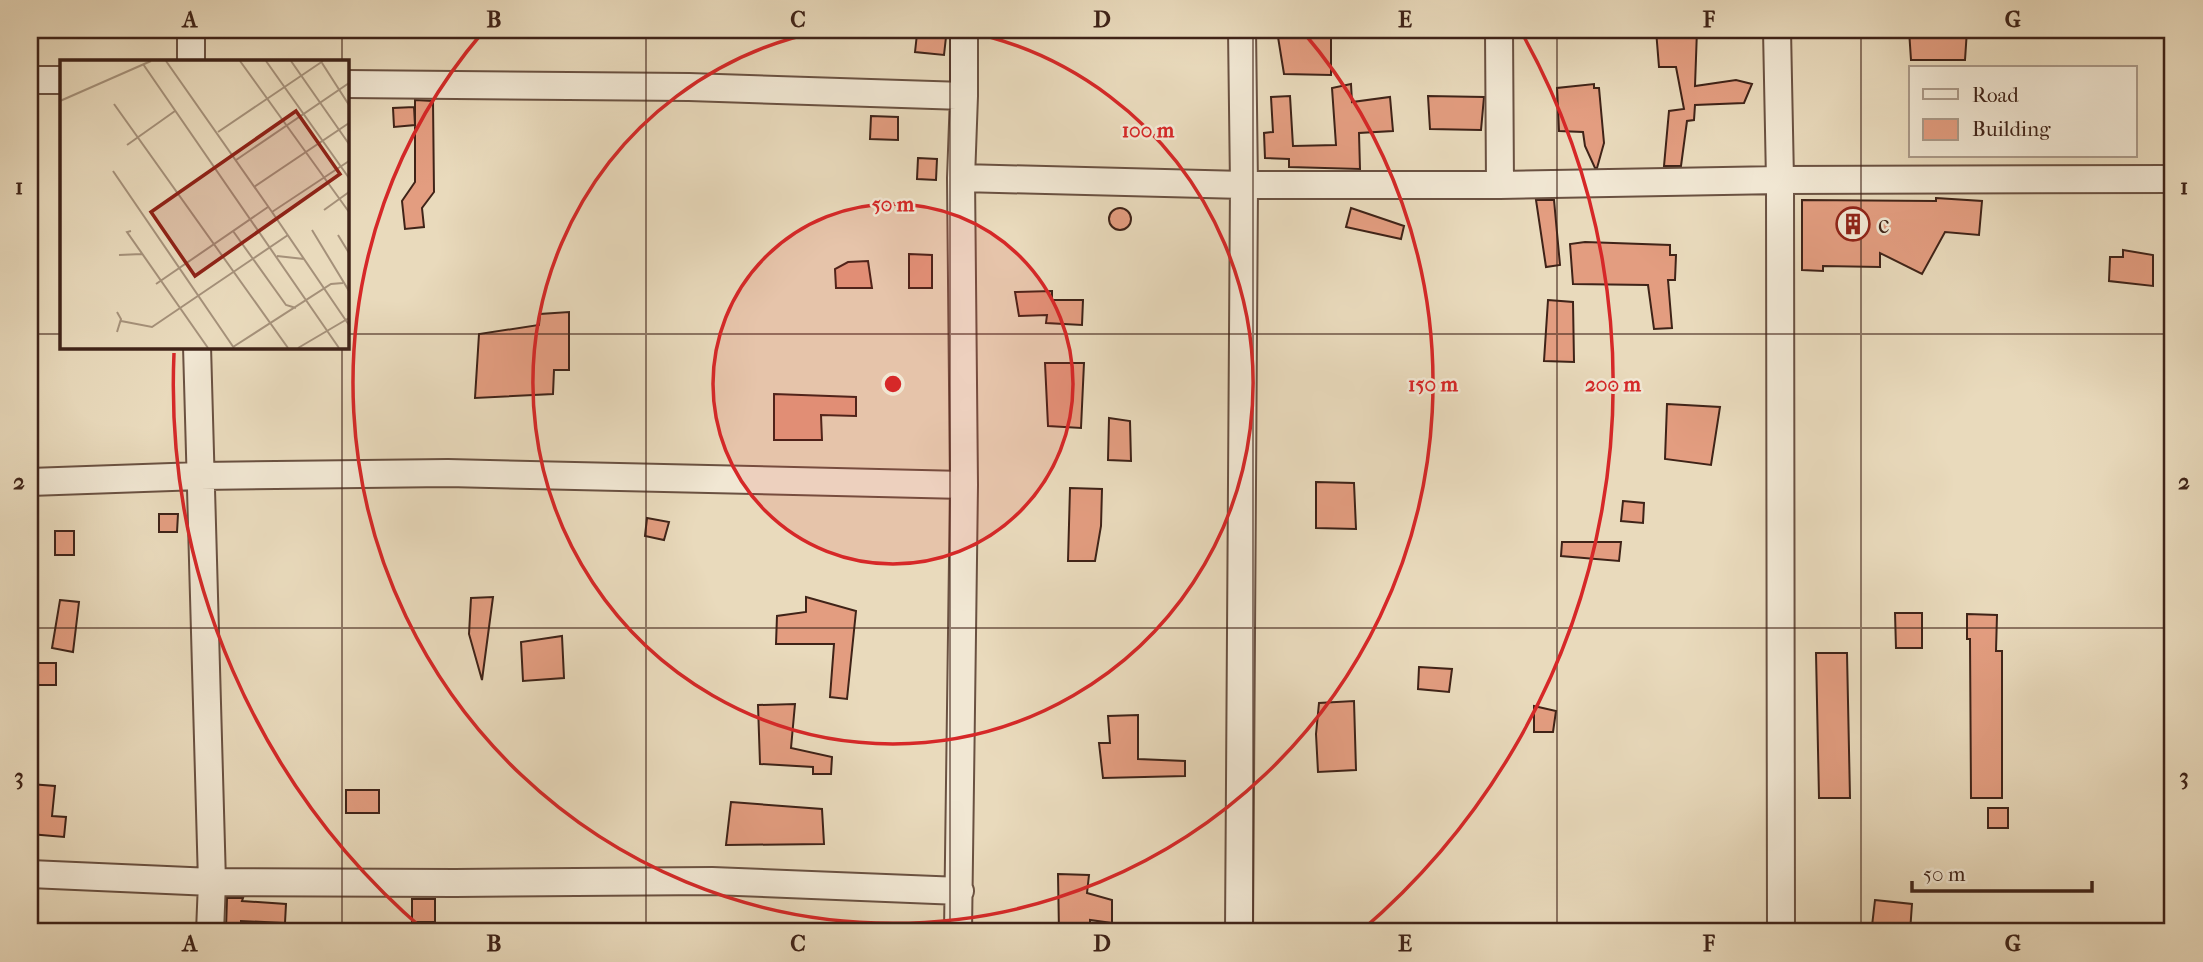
<svg xmlns="http://www.w3.org/2000/svg" width="2203" height="962" font-family="'IM FELL French Canon',serif">
<rect width="100%" height="100%" fill="#e9dabc"/>
<filter id="stains"><feTurbulence type="fractalNoise" baseFrequency=".00286" numOctaves="4"/><feColorMatrix values="0 0 0 0 .2 0 0 0 0 .09 0 0 0 0 .02 0 0 0 .5 -.17"/></filter>
<radialGradient id="worn" r=".72"><stop offset=".6" stop-color="#630" stop-opacity="0"/><stop offset="1" stop-color="#630" stop-opacity=".3"/></radialGradient>
<path fill="#e39d80" stroke="#3f2318" stroke-width="2" d="M 1306,30 L 1331,30 L 1331,75 L 1284,74 L 1278,37 L 1307,33 Z
M 1656,30 L 1697,30 L 1695,86 L 1736,80 L 1752,84 L 1744,103 L 1695,105 L 1694,120 L 1687,121 L 1681,166 L 1664,166 L 1669,111 L 1684,109 L 1676,67 L 1659,67 Z
M 1909,30 L 1967,30 L 1965,60 L 1911,60 Z
M 917,34 L 946,37 L 944,55 L 915,52 Z
M 1351,84 L 1352,102 L 1390,97 L 1393,131 L 1359,133 L 1360,169 L 1289,167 L 1289,159 L 1265,158 L 1264,133 L 1273,132 L 1271,97 L 1290,96 L 1293,146 L 1336,145 L 1332,88 Z
M 1594,84 L 1594,88 L 1599,88 L 1604,143 L 1597,168 L 1595,168 L 1585,146 L 1583,132 L 1559,131 L 1557,88 Z
M 1428,96 L 1484,97 L 1481,130 L 1430,129 Z
M 415,100 L 433,101 L 434,192 L 422,208 L 424,227 L 405,229 L 402,201 L 415,182 Z
M 414,107 L 415,125 L 394,127 L 393,108 Z
M 871,116 L 898,117 L 898,140 L 870,139 Z
M 918,158 L 937,159 L 936,180 L 917,179 Z
M 1936,198 L 1982,201 L 1979,235 L 1945,232 L 1922,274 L 1880,253 L 1880,267 L 1823,266 L 1823,271 L 1802,270 L 1802,200 L 1936,201 Z
M 1536,200 L 1554,200 L 1560,265 L 1546,267 Z
M1109 219a11 11 0 1 1 22 0a11 11 0 1 1-22 0Z
M 1351,208 L 1404,226 L 1401,239 L 1346,227 Z
M 1585,242 L 1670,245 L 1670,255 L 1676,255 L 1675,280 L 1668,280 L 1672,328 L 1654,329 L 1648,285 L 1573,284 L 1570,244 Z
M 2123,250 L 2153,255 L 2153,286 L 2109,281 L 2110,257 L 2123,257 Z
M 909,254 L 932,255 L 932,288 L 909,288 Z
M 868,261 L 872,288 L 836,288 L 835,269 L 848,262 Z
M 1052,291 L 1052,300 L 1083,300 L 1082,325 L 1046,323 L 1047,315 L 1019,316 L 1015,292 Z
M 1548,300 L 1573,302 L 1574,362 L 1544,361 Z
M 569,312 L 569,370 L 554,370 L 553,394 L 475,398 L 479,334 L 539,325 L 540,314 Z
M 1045,363 L 1084,363 L 1081,428 L 1048,426 Z
M 774,394 L 856,397 L 856,416 L 821,415 L 822,440 L 774,440 Z
M 1667,404 L 1720,407 L 1711,465 L 1665,459 Z
M 1109,418 L 1130,421 L 1131,461 L 1108,460 Z
M 1316,482 L 1354,483 L 1356,529 L 1316,528 Z
M 1070,488 L 1102,489 L 1101,526 L 1095,561 L 1068,561 Z
M 1623,501 L 1644,503 L 1643,523 L 1621,521 Z
M 159,514 L 178,514 L 177,532 L 159,532 Z
M 647,518 L 669,522 L 664,540 L 645,536 Z
M 55,531 L 74,531 L 74,555 L 55,555 Z
M 1562,542 L 1621,542 L 1619,561 L 1561,556 Z
M 493,597 L 482,680 L 469,634 L 471,598 Z
M 806,597 L 856,611 L 847,699 L 830,697 L 834,644 L 776,644 L 777,616 L 806,612 Z
M 60,600 L 79,602 L 73,652 L 52,648 Z
M 1895,613 L 1922,613 L 1922,648 L 1896,648 Z
M 1967,614 L 1997,615 L 1996,651 L 2002,651 L 2002,798 L 1971,798 L 1970,639 L 1967,639 Z
M 562,636 L 564,678 L 523,681 L 521,642 Z
M 1816,653 L 1847,653 L 1850,798 L 1819,798 Z
M 35,663 L 56,663 L 56,685 L 35,685 Z
M 1419,667 L 1452,669 L 1449,692 L 1418,689 Z
M 1354,701 L 1356,770 L 1318,772 L 1316,734 L 1319,703 Z
M 795,704 L 791,748 L 832,757 L 831,774 L 813,774 L 813,767 L 760,764 L 758,705 Z
M 1534,706 L 1556,711 L 1553,732 L 1534,732 Z
M 1138,715 L 1138,759 L 1185,761 L 1185,776 L 1103,778 L 1099,743 L 1110,743 L 1108,716 Z
M 30,784 L 55,786 L 52,816 L 66,817 L 64,837 L 30,834 Z
M 346,790 L 379,790 L 379,813 L 346,813 Z
M 731,802 L 822,809 L 824,844 L 726,845 Z
M 1988,808 L 2008,808 L 2008,828 L 1988,828 Z
M 1058,874 L 1089,875 L 1087,893 L 1112,900 L 1112,923 L 1090,920 L 1090,932 L 1059,932 Z
M 227,898 L 243,898 L 242,901 L 286,904 L 285,923 L 241,921 L 241,930 L 226,929 Z
M 412,899 L 435,899 L 435,922 L 412,922 Z
M 1875,900 L 1912,904 L 1910,932 L 1878,932 L 1877,927 L 1872,926 Z"/>
<g fill="none" stroke-linecap="round" stroke-linejoin="round">
<defs>
<path id="minor" d="M 191,30 L 191,61
M 1499,30 L 1500,185
M 1777,30 L 1780,180 L 1781,932
M 30,80 L 61,80
M 346,84 L 689,87 L 964,96 L 961,178 L 964,485 L 958,932
M 964,96 L 964,30
M 961,178 L 1244,185 L 1500,185 L 1780,180 L 2173,179
M 197,346 L 212,882 L 210,932
M 30,482 L 200,476 L 448,473 L 964,485
M 30,874 L 212,882 L 455,883 L 712,881 L 960,891
M 1239,932 L 1244,185 L 1242,30"/>
</defs>
<use href="#minor" stroke="#6a5141" stroke-width="30"/>
<use href="#minor" stroke="#f1e7d3" stroke-width="26"/>
</g>
<path fill="none" stroke="#3f2318" stroke-width="2" stroke-opacity="0.55" d="M 342,30 L 342,61M 646,30 L 646,932M 950,30 L 950,932M 1253,30 L 1253,932M 1557,30 L 1557,932M 1861,30 L 1861,932M 30,334 L 61,334M 346,334 L 2173,334M 342,346 L 342,932M 30,628 L 2173,628"/>
<circle cx="893" cy="384" r="180" fill="#d62828" fill-opacity=".12"/>
<g fill="none" stroke="#d62828" stroke-width="3.5">
<circle cx="893" cy="384" r="180"/>
<path d="M959 30A360 360 0 1 1 827 30"/>
<path d="M1304 33A540 540 0 1 1 482 33"/>
<path d="M425 931A720 720 0 0 1 174 353M1523 35A720 720 0 0 1 1361 931"/>
</g>
<defs>
<symbol id="building-ring" viewBox="-11 -11 22 22"><circle r="9.5" fill="#f1e7d3" stroke="#8f2418" stroke-width="1.5"/><path d="M-4-6H4V6H1V3H-1V6H-4ZM-2.5-4.3h1.7v1.8h-1.7ZM.8-4.3h1.7v1.8H.8ZM-2.5-1h1.7V.8h-1.7ZM.8-1h1.7V.8H.8Z" fill="#8f2418"/></symbol>
</defs>
<g fill-rule="evenodd">
<use href="#building-ring" x="1834" y="205" width="38" height="38"/>
</g>
<g text-anchor="middle" dominant-baseline="central" stroke-width="5" stroke-linejoin="round" paint-order="stroke">
<g font-size="26" fill="#3f2318" stroke="#f1e7d3" text-anchor="start">
<text x="1878" y="224">c</text>
</g>
</g>
<g transform="translate(60 60)">
<rect width="289" height="289" fill="#e9dabc"/>
<path fill="none" stroke="#a5917a" stroke-width="2" d="M 106,1 L 212,152 L 289,101M 180,1 L 289,152M 206,1 L 289,118M 231,1 L 289,84M 262,3 L 289,45M 83,4 L 279,288M 0,41 L 91,1M 54,44 L 228,288M 158,72 L 263,1M 67,85 L 115,51M 176,100 L 289,23M 53,111 L 174,288M 194,127 L 289,63M 264,150 L 289,132M 212,152 L 289,265M 252,170 L 289,231M 71,171 L 67,172 L 148,288M 173,171 L 226,245 L 236,248M 278,175 L 289,193M 59,195 L 82,194M 217,196 L 244,199M 96,224 L 208,147M 57,252 L 61,259 L 57,272M 61,261 L 92,267 L 228,175M 173,287 L 271,224 L 283,223M 238,288 L 289,258"/>
<path fill="#8f2418" fill-opacity="0.15" stroke="#8f2418" stroke-width="3.5" d="M 236,51 L 280,114 L 135,216 L 91,152 Z"/>
<rect width="289" height="289" fill="none" stroke="#3f2318" stroke-width="3.5"/>
</g>
<circle cx="893" cy="384" r="10" fill="#d62828" stroke="#f1e7d3" stroke-width="3.5"/>
<g font-size="21" text-anchor="middle" font-weight="bold" fill="#d62828" stroke="#f1e7d3" stroke-width="5" stroke-linejoin="round" paint-order="stroke">
<text x="1148" y="137">100 m</text>
<text x="893" y="211">50 m</text>
<text x="1433" y="391">150 m</text>
<text x="1613" y="391">200 m</text>
</g>
<rect width="2203" height="962" fill="none" stroke="#e9dabc" stroke-width="77"/>
<rect x="1909" y="66" width="228" height="91" fill="#f1e7d3" stroke="#aa9988" stroke-width="2"/>
<rect x="1923" y="89" width="35" height="10" fill="#f1e7d3" stroke="#aa9988" stroke-width="2"/>
<text x="1972" y="102" font-size="21" fill="#3f2318">Road</text>
<rect x="1923" y="119" width="35" height="21" fill="#e39d80" stroke="#aa9988" stroke-width="2"/>
<text x="1972" y="136" font-size="21" fill="#3f2318">Building</text>
<path d="M1912 881v10h180v-10" fill="none" stroke="#3f2318" stroke-width="3.5"/>
<text x="1923" y="881" font-size="21" fill="#3f2318" stroke="#f1e7d3" stroke-width="5" paint-order="stroke">50 m</text>
<rect x="38" y="38" width="2126" height="885" fill="none" stroke="#3f2318" stroke-width="2.5"/>
<g font-size="23" text-anchor="middle" font-weight="bold" fill="#3f2318">
<text x="190" y="27">A</text>
<text x="494" y="27">B</text>
<text x="798" y="27">C</text>
<text x="1102" y="27">D</text>
<text x="1405" y="27">E</text>
<text x="1709" y="27">F</text>
<text x="2013" y="27">G</text>
<text x="19" y="194">1</text>
<text x="2184" y="194">1</text>
<text x="19" y="489">2</text>
<text x="2184" y="489">2</text>
<text x="19" y="784">3</text>
<text x="2184" y="784">3</text>
<text x="190" y="951">A</text>
<text x="494" y="951">B</text>
<text x="798" y="951">C</text>
<text x="1102" y="951">D</text>
<text x="1405" y="951">E</text>
<text x="1709" y="951">F</text>
<text x="2013" y="951">G</text>
</g>
<rect width="100%" height="100%" filter="url(#stains)"/>
<rect width="100%" height="100%" fill="url(#worn)"/>
</svg>
